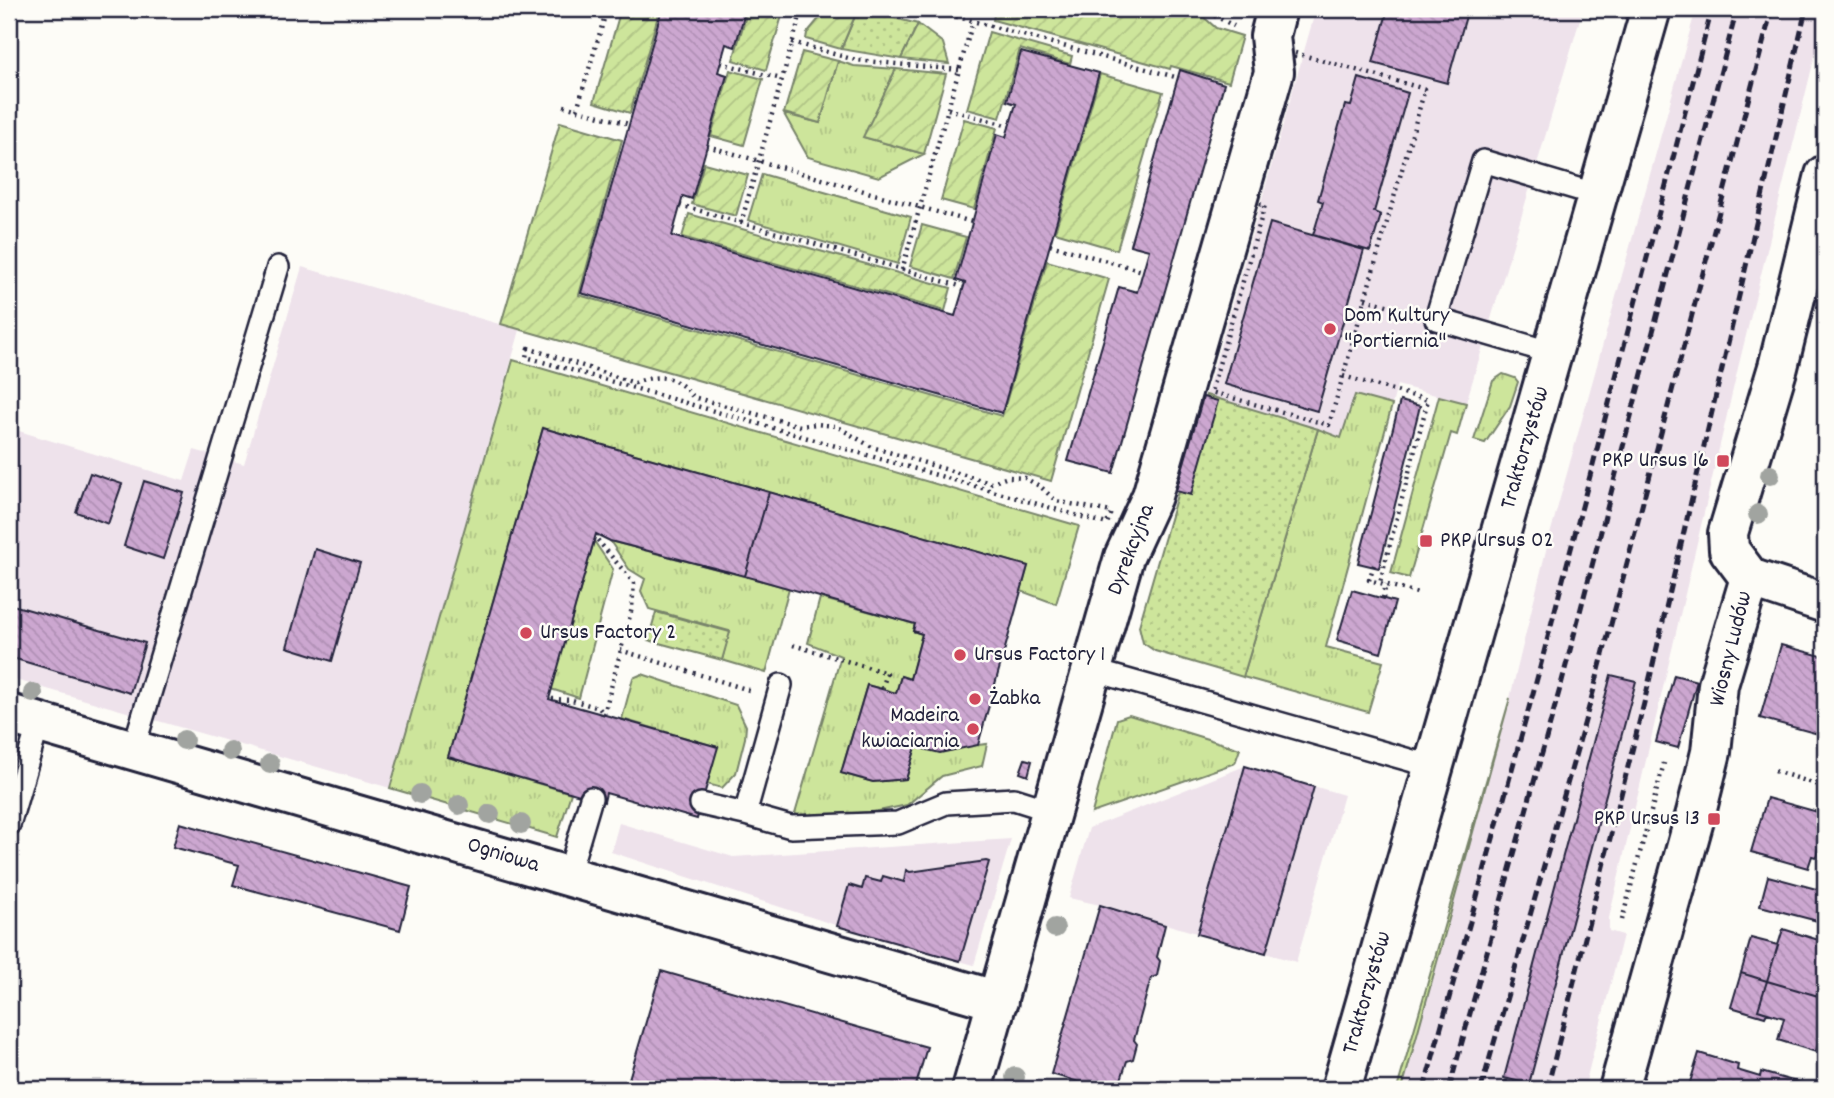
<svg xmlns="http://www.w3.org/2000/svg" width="1834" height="1098" font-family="Dekko,sans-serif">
<defs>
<pattern id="grass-tufts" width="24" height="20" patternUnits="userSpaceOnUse" patternTransform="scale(1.75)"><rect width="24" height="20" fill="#cde59b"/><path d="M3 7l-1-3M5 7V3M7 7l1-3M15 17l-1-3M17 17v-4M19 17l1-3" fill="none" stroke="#b0c486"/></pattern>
<pattern id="park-dots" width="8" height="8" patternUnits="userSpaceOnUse" patternTransform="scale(1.75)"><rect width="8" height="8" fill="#cde59b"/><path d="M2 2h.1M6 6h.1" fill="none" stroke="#b0c486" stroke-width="1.8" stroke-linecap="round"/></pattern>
<pattern id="garden-furrows" width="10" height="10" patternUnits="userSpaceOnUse" patternTransform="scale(1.75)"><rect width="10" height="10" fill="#cde59b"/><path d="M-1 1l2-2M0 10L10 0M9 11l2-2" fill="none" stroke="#b0c486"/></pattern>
<pattern id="building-back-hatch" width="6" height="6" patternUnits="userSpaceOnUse" patternTransform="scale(1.75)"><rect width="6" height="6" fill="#cca7d0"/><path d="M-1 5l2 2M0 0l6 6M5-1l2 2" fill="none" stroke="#af8fb4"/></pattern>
</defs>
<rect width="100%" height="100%" fill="#fdfcf7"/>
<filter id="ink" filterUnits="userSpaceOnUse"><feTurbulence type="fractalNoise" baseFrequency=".0143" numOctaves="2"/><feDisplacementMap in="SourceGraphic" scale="14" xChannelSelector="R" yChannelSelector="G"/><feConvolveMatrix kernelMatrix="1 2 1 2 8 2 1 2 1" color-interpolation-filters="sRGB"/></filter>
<g filter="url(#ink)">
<path fill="#eee2eb" d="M 1316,9 L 1583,9 L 1466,403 L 1397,385 L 1392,405 L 1355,395 L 1341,438 L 1206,395 Z
M 1696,9 L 1822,9 L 1817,47 L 1738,368 L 1609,918 L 1609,931 L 1623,935 L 1584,1089 L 1402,1089 L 1510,698 L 1549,538 Z
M 302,267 L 520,330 L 390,788 L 9,678 L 9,428 L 184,481 L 194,450 L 244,464 Z
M 1245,766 L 1344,795 L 1296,962 L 1100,905 L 1069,898 L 1089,828 Z
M 619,823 L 733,857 L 1011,839 L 974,965 L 875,938 L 611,852 Z"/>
<path fill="url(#grass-tufts)" stroke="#78846b" stroke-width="2" d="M 838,61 L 854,66 L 896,69 L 864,137 L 924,154 L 879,177 L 808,157 L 784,114 L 820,123 Z
M 762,174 L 911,217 L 898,264 L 748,220 Z
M 513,360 L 1079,526 L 1056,604 L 1021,591 L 1028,566 L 543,428 L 448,757 L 571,793 L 557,837 L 390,788 Z
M 1503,374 L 1515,378 L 1518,382 L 1510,406 L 1485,443 L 1474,440 L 1493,381 Z
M 1355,395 L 1392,405 L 1326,647 L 1383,662 L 1368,712 L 1243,677 L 1318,429 L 1341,438 Z
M 1439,396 L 1466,403 L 1457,435 L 1451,433 L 1409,578 L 1391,573 Z
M 594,541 L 613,569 L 579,698 L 551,689 Z
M 610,541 L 789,588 L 766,673 L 722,660 L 729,631 L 649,609 L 641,591 L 645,579 L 629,569 Z
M 820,598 L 915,624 L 913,631 L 922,634 L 910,679 L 901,676 L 896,693 L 867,685 L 841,773 L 873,782 L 906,779 L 916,747 L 960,747 L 987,744 L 982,766 L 942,776 L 907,805 L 874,812 L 800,816 L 795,814 L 841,656 L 808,643 Z
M 642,674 L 736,705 L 746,726 L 745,738 L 736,773 L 722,788 L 707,784 L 717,747 L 622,719 L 633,678 Z
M 1510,698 L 1402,1089 L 1397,1089 Z
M 1129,715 L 1240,749 L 1235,763 L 1092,813 L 1117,719 Z"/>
<path fill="url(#park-dots)" stroke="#78846b" stroke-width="2" d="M 858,9 L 918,24 L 901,59 L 841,49 Z
M 1206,395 L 1318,429 L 1243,677 L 1155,651 L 1143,643 L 1139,626 Z
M 656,612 L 730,632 L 722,660 L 648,640 Z"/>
<path fill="url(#garden-furrows)" stroke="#78846b" stroke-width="2" d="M 621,9 L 660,9 L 630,113 L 594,102 Z
M 748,9 L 784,9 L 766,70 L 733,60 Z
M 827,9 L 858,9 L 841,49 L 806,39 L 807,33 Z
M 972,9 L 1185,9 L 1198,12 L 1216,28 L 1242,36 L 1229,82 L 1171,66 L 1170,69 L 993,20 L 994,15 Z
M 918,24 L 943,43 L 949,64 L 901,59 Z
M 989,32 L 1072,56 L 1070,64 L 1020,49 L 1000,118 L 967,109 Z
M 802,52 L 838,61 L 820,123 L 784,113 Z
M 896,69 L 946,74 L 924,154 L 863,137 Z
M 730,70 L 763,79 L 744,145 L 711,136 Z
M 1100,74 L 1163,92 L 1117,250 L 1055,232 Z
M 964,119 L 997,128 L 974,209 L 941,200 Z
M 560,122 L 622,140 L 579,295 L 1002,416 L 1047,261 L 1109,279 L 1051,481 L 501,324 Z
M 704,163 L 748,175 L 736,216 L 692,204 Z
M 689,214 L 951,288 L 945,311 L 682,237 Z
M 922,225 L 966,237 L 954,279 L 910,266 Z"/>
<path fill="url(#building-back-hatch)" stroke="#22223b" stroke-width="2" d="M 662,9 L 746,9 L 735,47 L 726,44 L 718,72 L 727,75 L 692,199 L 683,196 L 672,236 L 955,316 L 965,283 L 956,280 L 997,134 L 1006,137 L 1016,104 L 1007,101 L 1021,52 L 1099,73 L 1002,413 L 581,293 Z
M 1388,9 L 1468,9 L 1447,83 L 1373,63 Z
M 1180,70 L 1224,84 L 1113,473 L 1068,461 L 1119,287 L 1137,292 L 1149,250 L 1130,245 Z
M 1359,78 L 1408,93 L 1374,212 L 1381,215 L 1370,251 L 1313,235 L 1323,202 L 1318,200 L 1345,105 L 1351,106 Z
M 1270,223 L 1364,250 L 1317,411 L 1224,384 Z
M 1203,397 L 1218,401 L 1191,495 L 1176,491 Z
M 1400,401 L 1420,406 L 1379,568 L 1358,563 Z
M 543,428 L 769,492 L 745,576 L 610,541 L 596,534 L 549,699 L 718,747 L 697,819 L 606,793 L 604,802 L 448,757 Z
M 90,473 L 122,484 L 108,524 L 76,512 Z
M 144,481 L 184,493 L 163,559 L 124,546 Z
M 769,492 L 1028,566 L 978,745 L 940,753 L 916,747 L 906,779 L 873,782 L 841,773 L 867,685 L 896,693 L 901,676 L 910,679 L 922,634 L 913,631 L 915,624 L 745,576 Z
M 315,549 L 360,563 L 332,661 L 287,647 Z
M 1352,590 L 1395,602 L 1381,653 L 1337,640 Z
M 9,604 L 145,643 L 130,693 L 9,657 Z
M 1781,645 L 1825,657 L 1825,723 L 1822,735 L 1760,718 Z
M 1611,675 L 1636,681 L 1529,1084 L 1504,1078 Z
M 1674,675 L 1697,681 L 1678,748 L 1656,742 Z
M 1025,759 L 1032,761 L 1028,776 L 1020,773 Z
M 1245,766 L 1314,787 L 1266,953 L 1197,934 Z
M 1767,798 L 1825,814 L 1825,823 L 1816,857 L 1812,856 L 1808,868 L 1751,852 Z
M 180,823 L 411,887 L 400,930 L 233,885 L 239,865 L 173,847 Z
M 986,861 L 989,862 L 960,961 L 837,926 L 849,885 L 862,889 L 865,878 L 881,882 L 883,876 L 904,882 L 906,870 L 910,872 Z
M 1825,872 L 1825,923 L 1760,906 L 1768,876 L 1820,890 Z
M 1100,905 L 1165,925 L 1157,957 L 1160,961 L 1157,976 L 1151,978 L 1134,1040 L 1137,1044 L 1133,1059 L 1127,1061 L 1118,1089 L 1103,1089 L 1051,1074 Z
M 1783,929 L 1825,942 L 1825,998 L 1767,981 Z
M 1751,938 L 1778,945 L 1767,981 L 1741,973 Z
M 661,971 L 927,1047 L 915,1089 L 626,1089 Z
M 1741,973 L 1767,981 L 1758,1010 L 1767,1013 L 1765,1017 L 1731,1007 Z
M 1767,981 L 1825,998 L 1825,1018 L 1816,1052 L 1778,1040 L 1784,1018 L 1758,1010 Z
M 1699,1053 L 1738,1065 L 1737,1070 L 1760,1077 L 1761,1072 L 1814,1087 L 1813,1089 L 1688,1089 Z"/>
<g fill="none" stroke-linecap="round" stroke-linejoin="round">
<defs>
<path id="service" d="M 1553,353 L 1436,319 L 1483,161 L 1598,195
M 1092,670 L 1434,767
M 781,685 L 745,814 L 791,827 L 898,823 L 946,803 L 1014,799 L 1052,811
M 133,750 L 278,267
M 701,804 L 745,814
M 9,825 L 39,722
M 568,876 L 591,798"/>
<path id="minor" d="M 1750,578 L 1729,550 L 1728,533 L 1778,367 L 1825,175
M 1750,578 L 1825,603
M 9,714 L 998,1001
M 972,1089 L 1124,557 L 1152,496 L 1274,72 L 1270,36 L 1277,9
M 1619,1089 L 1696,813 L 1711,752 L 1718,685 L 1750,578"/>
<path id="tertiary" d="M 1341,1089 L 1651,9"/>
</defs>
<use href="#service" stroke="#22223b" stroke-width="26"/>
<use href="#minor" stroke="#22223b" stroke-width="44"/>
<use href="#tertiary" stroke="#22223b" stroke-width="44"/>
<path stroke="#22223b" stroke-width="4.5" stroke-dasharray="2 5" stroke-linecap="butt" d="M 929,9 L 1179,78
M 1202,9 L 1234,26
M 792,42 L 855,60 L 959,70
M 1295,53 L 1425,89 L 1329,425 L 1211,392 L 1265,205 L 1252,203 Z
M 721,63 L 781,79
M 564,106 L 629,124
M 577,109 L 607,9
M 948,109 L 1009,126
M 707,146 L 972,222
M 680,205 L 963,287
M 741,223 L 802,9
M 1050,245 L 1143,271
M 902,270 L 973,21
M 1365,299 L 1408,311
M 528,348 L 635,383 C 659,373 677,376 693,397 L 800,426 L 817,424 L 836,426 L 872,447 L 991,483 L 1008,477 L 1025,478 L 1041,487 L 1056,501 L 1111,512 L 1107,524 L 526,357 Z
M 1343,376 L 1428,400 L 1380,582
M 1374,565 L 1369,580 L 1421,594
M 1383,598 L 1386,584
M 793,645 L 887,673 L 882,689
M 620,650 L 749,690
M 552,699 L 572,700 L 599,708 L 604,714 L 632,608 L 634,583 L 595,537
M 1775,771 L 1825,787
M 1622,920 L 1664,763
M 1504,1089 L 1506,1082 L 1525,1087 L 1525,1089"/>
<use href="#service" stroke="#fdfcf7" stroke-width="21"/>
<use href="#minor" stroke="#fdfcf7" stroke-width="38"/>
<use href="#tertiary" stroke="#fdfcf7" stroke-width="38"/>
<path stroke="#22223b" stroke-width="5" stroke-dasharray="10 5" stroke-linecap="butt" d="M 1424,1089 L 1538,675 L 1712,9
M 1449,1089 L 1562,681 L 1737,9
M 1481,1089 L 1594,689 L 1772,9
M 1547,1089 L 1644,703 L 1806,9"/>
</g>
<g fill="#a1a4a0">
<circle cx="1770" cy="475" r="10"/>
<circle cx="1758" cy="514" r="10"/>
<circle cx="33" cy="693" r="10"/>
<circle cx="184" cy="740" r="10"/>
<circle cx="230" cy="751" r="10"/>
<circle cx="270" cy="764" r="10"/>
<circle cx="420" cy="794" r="10"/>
<circle cx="459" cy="805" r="10"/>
<circle cx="490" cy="814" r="10"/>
<circle cx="521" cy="824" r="10"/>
<circle cx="1055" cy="928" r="10"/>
<circle cx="1015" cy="1077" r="10"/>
</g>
</g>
<g fill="#d1495b" stroke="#fdfcf7" stroke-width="2.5">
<circle cx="1330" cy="329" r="7"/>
<rect x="1716" y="454" width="14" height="14" rx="3.5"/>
<rect x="1419" y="534" width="14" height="14" rx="3.5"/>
<circle cx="526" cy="633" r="7"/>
<circle cx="960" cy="655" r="7"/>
<circle cx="975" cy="699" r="7"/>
<circle cx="973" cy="729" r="7"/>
<rect x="1707" y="812" width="14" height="14" rx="3.5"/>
</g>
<g text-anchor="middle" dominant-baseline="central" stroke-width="5" stroke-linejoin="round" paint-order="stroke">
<g font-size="23" fill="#22223b" stroke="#fdfcf7" text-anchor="start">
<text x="1344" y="316">Dom Kultury<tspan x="1344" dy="26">"Portiernia"</tspan></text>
<text x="1709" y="461" text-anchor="end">PKP Ursus 16</text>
<text x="1440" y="541">PKP Ursus 02</text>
<text x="540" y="633">Ursus Factory 2</text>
<text x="974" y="655">Ursus Factory 1</text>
<text x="989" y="699">Żabka</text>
<text x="959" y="716" text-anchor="end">Madeira<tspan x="959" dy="26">kwiaciarnia</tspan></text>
<text x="1700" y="819" text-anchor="end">PKP Ursus 13</text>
</g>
<g font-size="23" fill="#22223b" stroke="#fdfcf7">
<text transform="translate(1526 448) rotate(-74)">Traktorzystów</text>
<text transform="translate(1132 550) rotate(-69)">Dyrekcyjna</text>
<text transform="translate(1732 649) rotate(-76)">Wiosny Ludów</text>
<text transform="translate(503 856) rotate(17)">Ogniowa</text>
<text transform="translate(1368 993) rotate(-74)">Traktorzystów</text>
</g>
</g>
<rect width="1834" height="1098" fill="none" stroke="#fdfcf7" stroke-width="35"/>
<rect x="18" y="18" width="1799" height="1063" fill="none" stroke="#22223b" stroke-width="2.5" filter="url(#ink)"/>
</svg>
